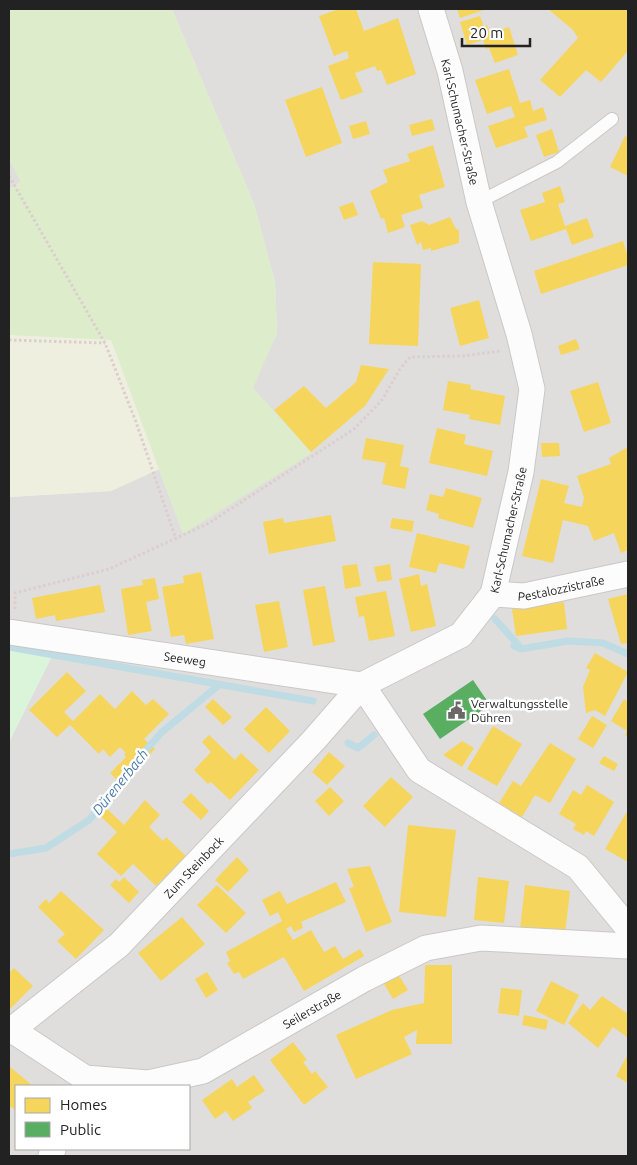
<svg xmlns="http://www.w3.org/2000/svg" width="637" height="1165" font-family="Ubuntu,sans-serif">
<rect width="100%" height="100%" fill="#f0eeeb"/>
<path fill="#dfdedc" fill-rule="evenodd" d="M 172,9 L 628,9 L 628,1156 L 9,1156 L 9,742 L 57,646 L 9,632 L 9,497 L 111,491 L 159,469 L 183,533 L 277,333 L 275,282 L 254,204 ZM 16,1086 L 189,1086 L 189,1149 L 16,1149 Z
M 9,159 L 21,182 L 9,189 Z"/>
<path fill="#efefdf" d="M 9,335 L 111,340 L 159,469 L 111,491 L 9,497 Z"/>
<path fill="#ddeccb" d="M 9,9 L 172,9 L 254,204 L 275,282 L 277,333 L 253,388 L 312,453 L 183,534 L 111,340 L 9,335 L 9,189 L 21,182 L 9,159 Z"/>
<path fill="#daf5da" d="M 9,632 L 57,646 L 9,742 Z"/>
<path fill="#f6d55c" d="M 339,9 L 356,9 L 364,31 L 398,18 L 416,74 L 387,85 L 381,70 L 377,71 L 375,66 L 355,73 L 363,92 L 341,100 L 328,66 L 349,58 L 347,51 L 334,56 L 319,16 Z
M 457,9 L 487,9 L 460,18 Z
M 548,9 L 628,9 L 628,51 L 601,82 L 586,70 L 560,97 L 540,80 L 578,38 L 573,30 Z
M 480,16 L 484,27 L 487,25 L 490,33 L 509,27 L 518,55 L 495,63 L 489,48 L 486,49 L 483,40 L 467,45 L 460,22 Z
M 509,69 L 520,103 L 530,100 L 533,111 L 543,107 L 547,120 L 524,127 L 528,137 L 496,148 L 488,126 L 515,117 L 511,106 L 487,114 L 475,80 Z
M 322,87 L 342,143 L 306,157 L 285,100 Z
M 432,119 L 435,130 L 412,136 L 409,125 Z
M 366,121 L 370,134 L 353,139 L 349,126 Z
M 552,129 L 559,152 L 544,157 L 536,135 Z
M 625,136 L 628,137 L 628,176 L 610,167 Z
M 433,145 L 445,187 L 419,195 L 423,208 L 401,215 L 405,227 L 388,233 L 384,218 L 381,219 L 370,191 L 388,182 L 383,170 L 410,161 L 407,154 Z
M 560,186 L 565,202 L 558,204 L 565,226 L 587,218 L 594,237 L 572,245 L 566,229 L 531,241 L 520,210 L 545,202 L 542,193 Z
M 353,202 L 358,215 L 344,220 L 339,207 Z
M 450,217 L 456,229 L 459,230 L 459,243 L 431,251 L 431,248 L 423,250 L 421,242 L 417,245 L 410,225 L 422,221 L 429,225 Z
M 623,241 L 628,257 L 628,265 L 541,294 L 534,271 Z
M 373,262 L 421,264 L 418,346 L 369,344 Z
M 479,300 L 489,338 L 460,346 L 450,308 Z
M 576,339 L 580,349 L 561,355 L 558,346 Z
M 361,365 L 389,369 L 365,406 L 311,452 L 274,410 L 304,386 L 326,408 L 356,382 Z
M 448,381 L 471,385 L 470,389 L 505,396 L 500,425 L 469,419 L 470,415 L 443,410 Z
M 598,382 L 611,423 L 584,432 L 570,391 Z
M 437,428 L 466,435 L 464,444 L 493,451 L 487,476 L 429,463 Z
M 366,438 L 404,445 L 400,466 L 409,468 L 405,489 L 382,484 L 386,463 L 362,459 Z
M 541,443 L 559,443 L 560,456 L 542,457 Z
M 628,447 L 628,550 L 621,553 L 614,533 L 594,541 L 588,526 L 563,520 L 553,563 L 522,556 L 541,479 L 569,486 L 564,503 L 582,507 L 584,498 L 577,476 L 611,464 L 609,458 Z
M 446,488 L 482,498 L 473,528 L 438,518 L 439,514 L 426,510 L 430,494 L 443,497 Z
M 331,515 L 336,541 L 269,554 L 263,522 L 283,518 L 284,523 Z
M 392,518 L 414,521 L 412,532 L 390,528 Z
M 417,533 L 470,546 L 464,569 L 439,563 L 436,573 L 409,567 Z
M 357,564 L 361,586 L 345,589 L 342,566 Z
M 390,564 L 392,580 L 377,582 L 374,567 Z
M 201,572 L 214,639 L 186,644 L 184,635 L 171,637 L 162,587 L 184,583 L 183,576 Z
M 419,574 L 421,586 L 427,584 L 436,626 L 411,632 L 399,579 Z
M 155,578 L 159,599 L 146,602 L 152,631 L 128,635 L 121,589 L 143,585 L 142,580 Z
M 100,585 L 105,612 L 56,621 L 55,615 L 36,619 L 32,598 Z
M 325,586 L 335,642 L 313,646 L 303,590 Z
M 386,591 L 395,636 L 369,641 L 364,616 L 359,617 L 355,597 Z
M 628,594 L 628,643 L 621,644 L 608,599 Z
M 279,601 L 288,647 L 264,652 L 255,605 Z
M 564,602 L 567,629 L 516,636 L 512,609 Z
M 595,653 L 628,672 L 605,716 L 595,710 L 586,713 L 583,687 L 590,670 L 586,668 Z
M 67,672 L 86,691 L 64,712 L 73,721 L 100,694 L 115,709 L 132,691 L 146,705 L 153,699 L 169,714 L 144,739 L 155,749 L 121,784 L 110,773 L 126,757 L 124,755 L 126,753 L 120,747 L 110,757 L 103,749 L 99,754 L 70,725 L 57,737 L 29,710 Z
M 213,699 L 232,717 L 223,725 L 205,707 Z
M 624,699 L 628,702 L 628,737 L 625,735 L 627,731 L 611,721 Z
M 266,707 L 290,731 L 269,753 L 244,729 Z
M 592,716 L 607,725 L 593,748 L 578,739 Z
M 493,726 L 522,744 L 497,786 L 467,769 Z
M 209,735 L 235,760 L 241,753 L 259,770 L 230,800 L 211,782 L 208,784 L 194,770 L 211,752 L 202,742 Z
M 462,741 L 474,748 L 462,767 L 443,755 Z
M 550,743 L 576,759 L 550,803 L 535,795 L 522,817 L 499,803 L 513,781 L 521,786 Z
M 329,752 L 345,766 L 327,785 L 312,772 Z
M 604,756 L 618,764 L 614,771 L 599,763 Z
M 391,777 L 413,797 L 385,827 L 363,806 Z
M 587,785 L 614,802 L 594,836 L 586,831 L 584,835 L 573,829 L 576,824 L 559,814 L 573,790 L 581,795 Z
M 330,787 L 344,801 L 329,816 L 315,801 Z
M 191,793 L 209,811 L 201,820 L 182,802 Z
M 145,800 L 160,815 L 149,827 L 163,841 L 166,837 L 186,856 L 156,886 L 133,864 L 121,876 L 97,854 L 117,832 L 96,812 L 103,805 L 124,825 Z
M 626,813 L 628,814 L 628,862 L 605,849 Z
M 408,825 L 456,830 L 446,917 L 399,912 Z
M 237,857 L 249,870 L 228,892 L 215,880 Z
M 370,866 L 392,922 L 366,932 L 349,888 L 354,887 L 347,869 Z
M 124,877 L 139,892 L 129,903 L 110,885 L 116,879 L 119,882 Z
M 478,877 L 509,881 L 504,923 L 474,920 Z
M 336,882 L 346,902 L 301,922 L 303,928 L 294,932 L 291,926 L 286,929 L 293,940 L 311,930 L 324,952 L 335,946 L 343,959 L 360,949 L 364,956 L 304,991 L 284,957 L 243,979 L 239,972 L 234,974 L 227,963 L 230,961 L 226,952 L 282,921 L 278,912 L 270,916 L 262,900 L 280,891 L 287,904 Z
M 217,885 L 246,913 L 226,933 L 197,905 Z
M 525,885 L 570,891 L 565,934 L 520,929 Z
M 61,891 L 104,930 L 76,959 L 57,941 L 65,934 L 38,907 L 46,899 L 49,903 Z
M 182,917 L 205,944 L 161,981 L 138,953 Z
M 425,965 L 452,965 L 452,1044 L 416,1044 L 417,1030 L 404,1037 L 412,1054 L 356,1079 L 336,1035 L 392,1010 L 424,1003 Z
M 14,968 L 33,986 L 9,1010 L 9,973 Z
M 207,972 L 218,990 L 206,998 L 195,979 Z
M 398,974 L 408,990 L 393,999 L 383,982 Z
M 551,981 L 579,995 L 564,1025 L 536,1011 Z
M 501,988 L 522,990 L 519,1016 L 498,1013 Z
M 602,996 L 628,1014 L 628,1035 L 627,1037 L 613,1027 L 598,1048 L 568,1023 L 583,1003 L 590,1010 Z
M 524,1015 L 548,1020 L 546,1030 L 522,1025 Z
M 293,1042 L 307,1060 L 303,1062 L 312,1074 L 315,1071 L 328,1087 L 304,1105 L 270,1060 Z
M 628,1054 L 628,1083 L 616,1076 Z
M 9,1066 L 33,1086 L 16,1086 L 16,1111 L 9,1105 Z
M 254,1075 L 265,1091 L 248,1102 L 252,1108 L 233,1121 L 226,1111 L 215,1119 L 202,1100 L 232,1079 L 237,1087 Z"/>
<path fill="#5aae61" d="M 473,680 L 490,705 L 440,739 L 423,714 Z"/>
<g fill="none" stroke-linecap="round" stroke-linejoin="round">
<path stroke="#bfdbe3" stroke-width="7" d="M 495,619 L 520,647
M 514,646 L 521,649 L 568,641 L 603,643 L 628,654
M 9,647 L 313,701
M 348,743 L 358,748 L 374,735
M 145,751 L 162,732 L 219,685
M 9,854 L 46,848 L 89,820 L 124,777"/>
<defs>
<path id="service" d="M 479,202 L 557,162 L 612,119"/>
<g id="minor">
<path id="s1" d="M 493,594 L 524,596 L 628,574"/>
<path id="s2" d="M 9,632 L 362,685"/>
<path d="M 362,685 L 419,770 L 578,867 L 628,928"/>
<path id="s3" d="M 12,1030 L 85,1078 L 148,1083 L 203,1071 L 364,979 L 426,948 L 481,938 L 628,946"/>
<path id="s4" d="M 9,1032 L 119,945 L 314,740 L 362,685 L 461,635 L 493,594 L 521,472 L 532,389 L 519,334 L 479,202 L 450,71 L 431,9"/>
<path d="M 51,1156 L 53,1149"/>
</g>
</defs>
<use href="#service" stroke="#c9c8c7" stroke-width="14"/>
<use href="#minor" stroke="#c9c8c7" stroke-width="27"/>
<path stroke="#dccecd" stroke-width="3" stroke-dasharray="2.5 2.5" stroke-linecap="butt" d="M 9,176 L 105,343 L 136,422 L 176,539
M 9,340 L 105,343
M 15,609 L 15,593 L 109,569 L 209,523 L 354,429 L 382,400 L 400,369 L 410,357 L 463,356 L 500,351"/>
<use href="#service" stroke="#fdfcfc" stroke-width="12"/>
<use href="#minor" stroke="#fdfcfc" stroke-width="25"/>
</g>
<defs>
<symbol id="civic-bare" viewBox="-9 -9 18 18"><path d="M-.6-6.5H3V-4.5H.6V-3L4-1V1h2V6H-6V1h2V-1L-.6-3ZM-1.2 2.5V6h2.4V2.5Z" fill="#6a6968" stroke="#fff" stroke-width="2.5" paint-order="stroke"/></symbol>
</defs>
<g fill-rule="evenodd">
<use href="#civic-bare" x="444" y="698" width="25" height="25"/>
</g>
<g text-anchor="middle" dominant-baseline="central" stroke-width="5" stroke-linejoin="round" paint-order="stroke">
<g font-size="12" fill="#222" stroke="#fff">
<text transform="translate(460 122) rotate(77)">Karl-Schumacher-Straße</text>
<text stroke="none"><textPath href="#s4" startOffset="725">Karl-Schumacher-Straße</textPath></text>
<text stroke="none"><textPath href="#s1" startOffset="69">Pestalozzistraße</textPath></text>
<text stroke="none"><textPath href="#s2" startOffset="178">Seeweg</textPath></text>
<text stroke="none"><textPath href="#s4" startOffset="248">Zum Steinbock</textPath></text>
<text stroke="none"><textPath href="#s3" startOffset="332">Seilerstraße</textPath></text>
</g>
<g font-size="12" fill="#222" stroke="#fff" text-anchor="start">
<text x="471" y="703">Verwaltungsstelle<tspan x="471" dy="14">Dühren</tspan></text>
</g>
<g font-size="14" font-style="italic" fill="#4a7aab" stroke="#fff">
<text transform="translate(120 782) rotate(-51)">Dürenerbach</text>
</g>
</g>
<rect width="637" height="1165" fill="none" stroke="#222222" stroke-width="20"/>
<rect x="15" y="1085" width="175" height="65" fill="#ffffff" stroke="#a7a7a7"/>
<rect x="25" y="1098" width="25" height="15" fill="#f6d55c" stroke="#a7a7a7"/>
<text x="60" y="1110" font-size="15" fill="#222222">Homes</text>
<rect x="25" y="1122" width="25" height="15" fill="#5aae61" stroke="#a7a7a7"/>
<text x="60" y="1135" font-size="15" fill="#222222">Public</text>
<path d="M462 38v8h68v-8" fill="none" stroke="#222222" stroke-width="2.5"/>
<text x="470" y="38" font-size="15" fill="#222222" stroke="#ffffff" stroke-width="4" paint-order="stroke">20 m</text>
</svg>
